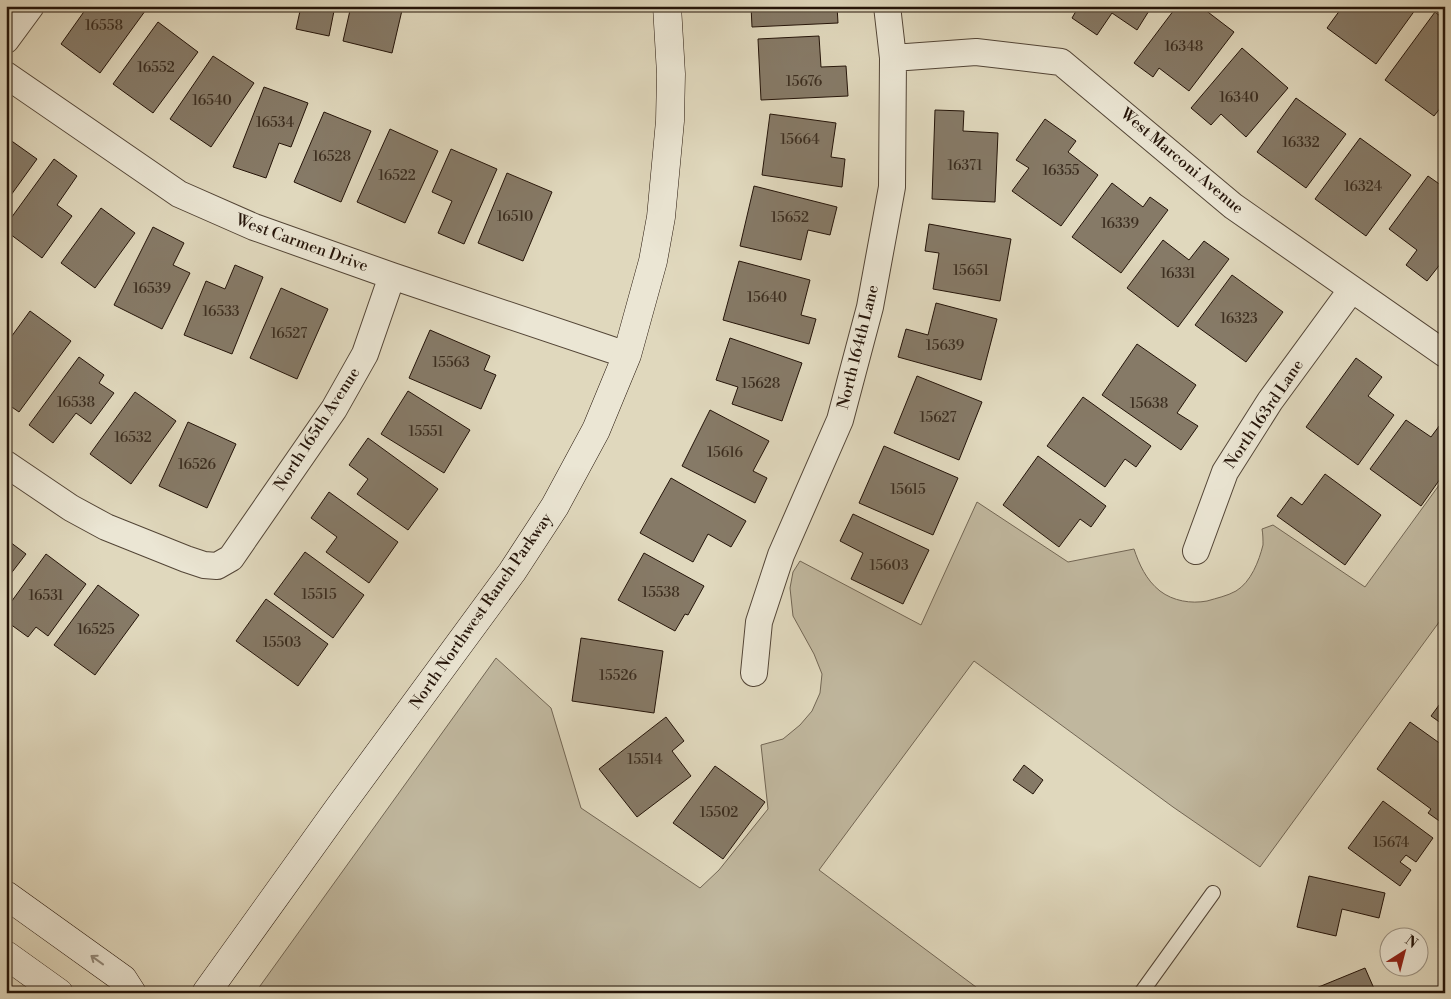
<svg xmlns="http://www.w3.org/2000/svg" width="1451" height="999" font-family="'Libre Bodoni',serif">
<rect width="100%" height="100%" fill="#e0d8bd"/>
<filter id="stains"><feTurbulence type="fractalNoise" baseFrequency=".004" numOctaves="4"/><feColorMatrix values="0 0 0 0 .2 0 0 0 0 .09 0 0 0 0 .02 0 0 0 .5 -.17"/></filter>
<radialGradient id="worn" r=".72"><stop offset=".6" stop-color="#630" stop-opacity="0"/><stop offset="1" stop-color="#630" stop-opacity=".3"/></radialGradient>
<path fill="#c0b79e" stroke="#726654" d="M 1445,477 L 1445,614 L 1260,867 L 1173,807 L 974,661 L 819,870 L 984,993 L 255,993 L 496,658 L 551,708 L 581,808 L 700,888 L 719,870 L 768,809 L 761,745 L 783,739 L 800,725 L 812,711 L 820,693 L 822,674 L 814,654 L 793,616 L 790,588 L 793,572 L 800,561 L 921,625 L 977,502 L 1068,562 L 1134,549 C 1139,564 1146,580 1160,591 C 1173,601 1191,604 1207,601 C 1217,598 1227,596 1236,591 C 1251,582 1259,561 1263,545 C 1263,540 1263,534 1262,529 L 1273,525 L 1365,587 Z"/>
<path fill="#867a67" stroke="#241409" d="M 88,6 L 146,6 L 148,7 L 100,73 L 61,44 Z
M 284,6 L 335,6 L 329,36 L 296,29 L 300,11 L 284,8 Z
M 351,6 L 403,6 L 392,53 L 343,41 Z
M 751,6 L 837,6 L 838,23 L 752,27 Z
M 1079,6 L 1152,6 L 1137,30 L 1112,13 L 1097,35 L 1072,18 Z
M 1177,6 L 1200,6 L 1234,32 L 1189,91 L 1159,68 L 1153,77 L 1134,63 Z
M 1343,6 L 1418,6 L 1376,64 L 1327,28 Z
M 1435,12 L 1445,20 L 1445,48 L 1443,51 L 1445,52 L 1445,102 L 1434,116 L 1385,80 Z
M 158,22 L 198,52 L 153,113 L 113,84 Z
M 819,36 L 821,67 L 846,66 L 848,96 L 761,100 L 758,39 Z
M 1242,48 L 1288,88 L 1246,137 L 1221,114 L 1211,125 L 1191,108 Z
M 213,56 L 254,83 L 211,147 L 170,119 Z
M 264,87 L 308,103 L 291,147 L 279,143 L 266,178 L 233,167 Z
M 1296,98 L 1346,134 L 1306,188 L 1257,152 Z
M 935,110 L 964,111 L 963,131 L 998,133 L 995,202 L 932,199 Z
M 324,112 L 371,131 L 341,202 L 294,182 Z
M 770,114 L 836,123 L 831,157 L 845,159 L 842,187 L 762,175 Z
M 1045,119 L 1076,141 L 1068,152 L 1098,175 L 1061,226 L 1012,191 L 1029,168 L 1016,160 Z
M 390,129 L 438,151 L 405,223 L 357,202 Z
M 6,137 L 37,159 L 6,202 Z
M 1360,138 L 1411,175 L 1366,236 L 1315,199 Z
M 451,149 L 497,169 L 464,244 L 438,233 L 452,201 L 432,192 Z
M 54,159 L 77,176 L 57,205 L 72,216 L 42,258 L 6,231 L 6,225 Z
M 507,173 L 552,192 L 523,261 L 478,243 Z
M 1428,176 L 1445,188 L 1445,258 L 1427,281 L 1406,265 L 1417,250 L 1389,229 Z
M 1112,183 L 1143,207 L 1150,197 L 1168,210 L 1121,273 L 1072,237 Z
M 754,186 L 837,207 L 830,235 L 808,230 L 801,260 L 740,246 Z
M 101,208 L 135,233 L 95,288 L 61,263 Z
M 929,224 L 1011,239 L 1000,301 L 933,289 L 939,253 L 925,251 Z
M 153,227 L 184,243 L 173,265 L 190,273 L 162,329 L 114,305 Z
M 1163,240 L 1189,260 L 1204,241 L 1229,259 L 1178,327 L 1127,288 Z
M 739,261 L 810,280 L 801,315 L 816,319 L 809,344 L 723,320 Z
M 235,265 L 263,277 L 232,354 L 184,335 L 206,281 L 225,289 Z
M 1232,275 L 1283,312 L 1246,362 L 1195,325 Z
M 281,288 L 328,309 L 297,379 L 250,358 Z
M 936,303 L 997,319 L 981,380 L 898,357 L 906,329 L 928,335 Z
M 30,311 L 71,341 L 19,412 L 6,403 L 6,379 L 9,375 L 6,373 L 6,344 Z
M 430,330 L 490,356 L 484,370 L 496,375 L 481,409 L 409,378 Z
M 730,338 L 802,363 L 782,421 L 732,404 L 738,387 L 716,380 Z
M 1137,344 L 1196,385 L 1177,413 L 1198,426 L 1181,450 L 1102,395 Z
M 79,357 L 104,375 L 99,383 L 114,393 L 91,424 L 76,413 L 53,443 L 29,425 Z
M 1356,358 L 1382,377 L 1368,396 L 1394,415 L 1358,465 L 1306,427 Z
M 917,376 L 982,402 L 959,460 L 894,433 Z
M 408,391 L 470,430 L 444,473 L 381,434 Z
M 135,392 L 176,421 L 131,484 L 90,454 Z
M 1083,397 L 1151,446 L 1136,467 L 1125,459 L 1105,487 L 1047,446 Z
M 710,410 L 769,441 L 753,471 L 767,478 L 755,503 L 682,466 Z
M 1445,418 L 1445,472 L 1421,506 L 1370,469 L 1406,420 L 1431,437 Z
M 188,422 L 236,444 L 207,508 L 159,486 Z
M 368,438 L 438,489 L 408,530 L 357,494 L 368,479 L 349,465 Z
M 884,446 L 958,478 L 933,535 L 859,503 Z
M 1038,456 L 1106,506 L 1091,527 L 1080,519 L 1059,547 L 1003,505 Z
M 1325,474 L 1381,515 L 1345,565 L 1277,516 L 1291,497 L 1302,505 Z
M 671,478 L 746,521 L 731,547 L 708,534 L 693,562 L 640,533 Z
M 329,492 L 398,542 L 369,583 L 326,552 L 337,537 L 311,518 Z
M 853,514 L 929,550 L 903,604 L 851,579 L 863,553 L 840,541 Z
M 6,539 L 26,554 L 6,580 Z
M 305,552 L 364,595 L 333,638 L 274,594 Z
M 644,553 L 704,586 L 688,615 L 685,614 L 675,631 L 618,600 Z
M 46,554 L 86,584 L 48,636 L 36,627 L 28,637 L 6,621 L 6,609 Z
M 98,585 L 139,615 L 95,675 L 54,645 Z
M 266,599 L 328,644 L 298,686 L 236,641 Z
M 581,638 L 663,651 L 654,713 L 572,701 Z
M 1445,697 L 1445,726 L 1431,716 Z
M 666,717 L 684,741 L 672,751 L 691,776 L 637,817 L 599,769 Z
M 1410,722 L 1445,747 L 1445,825 L 1428,813 L 1431,809 L 1377,769 Z
M 1024,765 L 1043,780 L 1033,794 L 1013,780 Z
M 715,766 L 765,802 L 723,859 L 673,823 Z
M 1383,801 L 1433,838 L 1416,862 L 1406,855 L 1400,862 L 1411,870 L 1400,886 L 1348,848 Z
M 1309,876 L 1385,893 L 1379,918 L 1342,909 L 1336,936 L 1297,927 Z
M 1365,968 L 1376,993 L 1304,993 Z"/>
<g fill="none" stroke-linecap="round" stroke-linejoin="round">
<defs>
<path id="service" d="M 1141,993 L 1213,893"/>
<path id="minor" d="M 6,40 L 31,6
M 893,58 L 976,52 L 1061,62 L 1233,206 L 1445,354
M 6,75 L 179,194 L 254,227 L 392,276 L 627,355
M 6,464 L 71,508 L 106,527 L 186,559 L 204,565 L 217,566 L 231,558 L 334,409 L 365,354 L 392,276
M 1196,551 L 1225,472 L 1270,401 L 1352,289
M 754,673 L 759,622 L 781,555 L 840,420 L 870,307 L 892,187 L 893,58 L 887,6"/>
<path id="secondary" d="M 6,895 L 123,979 L 132,993
M 6,955 L 59,993
M 206,993 L 338,809 L 512,572 L 555,506 L 596,430 L 627,355 L 653,261 L 661,217 L 670,121 L 671,74 L 667,6"/>
</defs>
<use href="#service" stroke="#534536" stroke-width="16"/>
<use href="#minor" stroke="#534536" stroke-width="28"/>
<use href="#secondary" stroke="#241409" stroke-width="29"/>
<use href="#service" stroke="#ebe6d4" stroke-width="14"/>
<use href="#minor" stroke="#ebe6d4" stroke-width="26"/>
<use href="#secondary" stroke="#ebe6d4" stroke-width="28"/>
</g>
<defs><path id="oneway-shaft" d="M-6 0H5M1.5-3L5.5 0L1.5 3" fill="none" stroke-width="1.6" stroke-linecap="round" stroke-linejoin="round" transform="scale(1.25)"/></defs>
<use stroke="#918879" href="#oneway-shaft" transform="translate(97 960) rotate(-144)"/>
<g text-anchor="middle" dominant-baseline="central" stroke-width="4" stroke-linejoin="round" paint-order="stroke">
<g font-size="14" fill="#3c2e20">
<text x="104" y="26">16558</text>
<text x="1184" y="47">16348</text>
<text x="156" y="68">16552</text>
<text x="804" y="82">15676</text>
<text x="1239" y="98">16340</text>
<text x="212" y="101">16540</text>
<text x="275" y="123">16534</text>
<text x="800" y="140">15664</text>
<text x="1301" y="143">16332</text>
<text x="332" y="157">16528</text>
<text x="965" y="166">16371</text>
<text x="1061" y="171">16355</text>
<text x="397" y="176">16522</text>
<text x="1363" y="187">16324</text>
<text x="515" y="217">16510</text>
<text x="790" y="218">15652</text>
<text x="1120" y="224">16339</text>
<text x="971" y="271">15651</text>
<text x="1178" y="274">16331</text>
<text x="152" y="289">16539</text>
<text x="767" y="298">15640</text>
<text x="221" y="312">16533</text>
<text x="1239" y="319">16323</text>
<text x="289" y="334">16527</text>
<text x="945" y="346">15639</text>
<text x="451" y="363">15563</text>
<text x="761" y="384">15628</text>
<text x="76" y="403">16538</text>
<text x="1149" y="404">15638</text>
<text x="938" y="418">15627</text>
<text x="426" y="432">15551</text>
<text x="133" y="438">16532</text>
<text x="725" y="453">15616</text>
<text x="197" y="465">16526</text>
<text x="908" y="490">15615</text>
<text x="889" y="566">15603</text>
<text x="661" y="593">15538</text>
<text x="319" y="595">15515</text>
<text x="46" y="596">16531</text>
<text x="96" y="630">16525</text>
<text x="282" y="643">15503</text>
<text x="618" y="676">15526</text>
<text x="645" y="760">15514</text>
<text x="719" y="813">15502</text>
<text x="1391" y="843">15674</text>
</g>
<g font-size="16" fill="#241409" stroke="#ebe6d4">
<text transform="translate(1182 161) rotate(40)">West Marconi Avenue</text>
<text transform="translate(302 243) rotate(20)">West Carmen Drive</text>
<text transform="translate(858 347) rotate(-76)">North 164th Lane</text>
<text transform="translate(1264 414) rotate(-56)">North 163rd Lane</text>
<text transform="translate(317 429) rotate(-57)">North 165th Avenue</text>
<text transform="translate(481 611) rotate(-55)">North Northwest Ranch Parkway</text>
</g>
</g>
<rect width="1451" height="999" fill="none" stroke="#e0d8bd" stroke-width="25"/>
<rect x="8" y="8" width="1436" height="984" fill="none" stroke="#241409" stroke-width="2.5"/>
<rect x="12" y="12" width="1426" height="974" fill="none" stroke="#241409"/>
<g transform="translate(1404 952) rotate(36)"><circle r="24" fill="#ebe6d4" stroke="#9b9283"/>
<path d="M0-4L9 19L0 12L-9 19Z" fill="#8f2418"/>
<text y="-8" font-size="14" font-weight="bold" text-anchor="middle" fill="#241409">N</text>
</g>
<rect width="100%" height="100%" filter="url(#stains)"/>
<rect width="100%" height="100%" fill="url(#worn)"/>
</svg>
